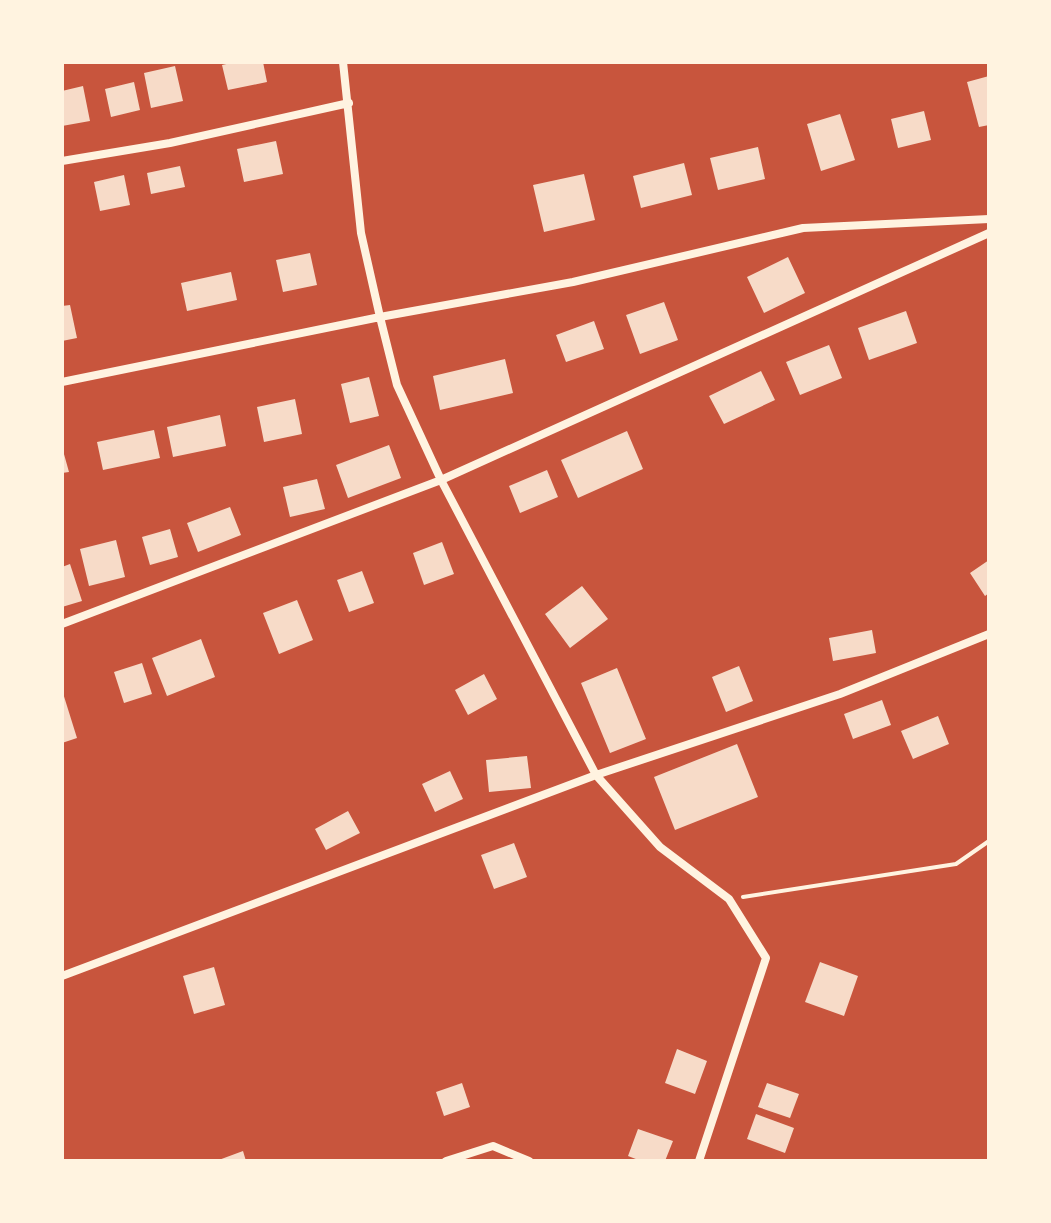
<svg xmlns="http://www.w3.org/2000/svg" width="1051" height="1223" font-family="'Sofia Sans Condensed',sans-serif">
<rect width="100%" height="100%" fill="#c8553d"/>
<path fill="#f7dbc8" d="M 235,62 L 263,62 L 267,82 L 228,90 L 222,65 Z
M 175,66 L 183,101 L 151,108 L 144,73 Z
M 989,76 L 989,125 L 979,127 L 967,82 Z
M 134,82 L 140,110 L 111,117 L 105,89 Z
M 83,86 L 90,121 L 62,126 L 62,91 Z
M 924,111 L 931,140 L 898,148 L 891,119 Z
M 840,114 L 855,160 L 821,171 L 807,124 Z
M 276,141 L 283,174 L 244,182 L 237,149 Z
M 758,147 L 765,179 L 718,190 L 710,158 Z
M 684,163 L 692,195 L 641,208 L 633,176 Z
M 180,166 L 185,187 L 151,194 L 147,173 Z
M 584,174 L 595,220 L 544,232 L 533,185 Z
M 124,175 L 130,205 L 100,211 L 94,182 Z
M 310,253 L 317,285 L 283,292 L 276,260 Z
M 788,257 L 805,293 L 764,313 L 747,277 Z
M 231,272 L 237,300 L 187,311 L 181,283 Z
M 664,302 L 678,340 L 640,354 L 626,315 Z
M 70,305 L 77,338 L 62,341 L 62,306 Z
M 906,311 L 917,343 L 869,360 L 858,328 Z
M 594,321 L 604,349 L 566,362 L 556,335 Z
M 829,345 L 842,378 L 800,395 L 786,362 Z
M 505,359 L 513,393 L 440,410 L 433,376 Z
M 761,371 L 775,400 L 724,424 L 709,396 Z
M 369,377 L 379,416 L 350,423 L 341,384 Z
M 295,399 L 302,434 L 264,442 L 257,407 Z
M 220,415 L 226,446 L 173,457 L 167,427 Z
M 154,430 L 160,458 L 103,470 L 97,442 Z
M 627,431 L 643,469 L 578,498 L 561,460 Z
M 389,445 L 401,478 L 348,498 L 336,465 Z
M 62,447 L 69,472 L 62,473 Z
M 547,470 L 558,497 L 520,513 L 509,486 Z
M 317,479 L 325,509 L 290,517 L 283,487 Z
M 230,507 L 241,535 L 198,552 L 187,523 Z
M 170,529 L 178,557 L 150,565 L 142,537 Z
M 116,540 L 125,577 L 89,586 L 80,549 Z
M 442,542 L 454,574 L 424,585 L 413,553 Z
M 989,560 L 989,593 L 985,596 L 970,573 Z
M 70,564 L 82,601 L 62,607 L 62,567 Z
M 362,571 L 374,603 L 349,612 L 337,580 Z
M 582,586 L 608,619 L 570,648 L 545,614 Z
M 297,600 L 313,640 L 279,654 L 263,613 Z
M 872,630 L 876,653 L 833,661 L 829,638 Z
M 201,639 L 215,677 L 167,696 L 152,658 Z
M 142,663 L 152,694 L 124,703 L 114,672 Z
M 739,666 L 753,701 L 726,712 L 712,677 Z
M 617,668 L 646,739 L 610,753 L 581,683 Z
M 484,674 L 497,699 L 468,715 L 455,690 Z
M 62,690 L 77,738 L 62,743 Z
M 882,700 L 891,725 L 853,739 L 844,714 Z
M 938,716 L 949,744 L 913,759 L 901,731 Z
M 737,744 L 758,797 L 675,830 L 654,777 Z
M 527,756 L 531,788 L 489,792 L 486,760 Z
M 450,771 L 463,799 L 435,812 L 422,784 Z
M 348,811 L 360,833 L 326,850 L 315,829 Z
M 514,843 L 527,877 L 494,889 L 481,855 Z
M 820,962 L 858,976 L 844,1016 L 805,1002 Z
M 214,967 L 225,1005 L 194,1014 L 183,976 Z
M 677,1049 L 707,1061 L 695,1094 L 665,1083 Z
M 462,1083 L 470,1107 L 444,1116 L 436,1092 Z
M 767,1083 L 799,1094 L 790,1118 L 758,1107 Z
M 756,1114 L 794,1128 L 785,1153 L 747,1139 Z
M 638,1129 L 673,1141 L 665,1161 L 641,1161 L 628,1156 Z
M 243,1151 L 246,1161 L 216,1161 Z"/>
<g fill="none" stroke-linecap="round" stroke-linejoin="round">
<path stroke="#fff3e0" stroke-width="4" d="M 743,897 L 956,864 L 989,841"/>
<path stroke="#fff3e0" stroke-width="8" d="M 343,62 L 361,233 L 380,317 L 397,385 L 441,480 L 596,775 L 660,847 L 729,899 L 766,958 L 699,1161
M 62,161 L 170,143 L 349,103
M 62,382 L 380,317 L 573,282 L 803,228 L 989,219
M 62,624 L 441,480 L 989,233
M 62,976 L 596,775 L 840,694 L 989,634
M 446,1161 L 493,1146 L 529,1161"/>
</g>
<rect width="1051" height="1223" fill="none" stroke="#fff3e0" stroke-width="128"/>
</svg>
